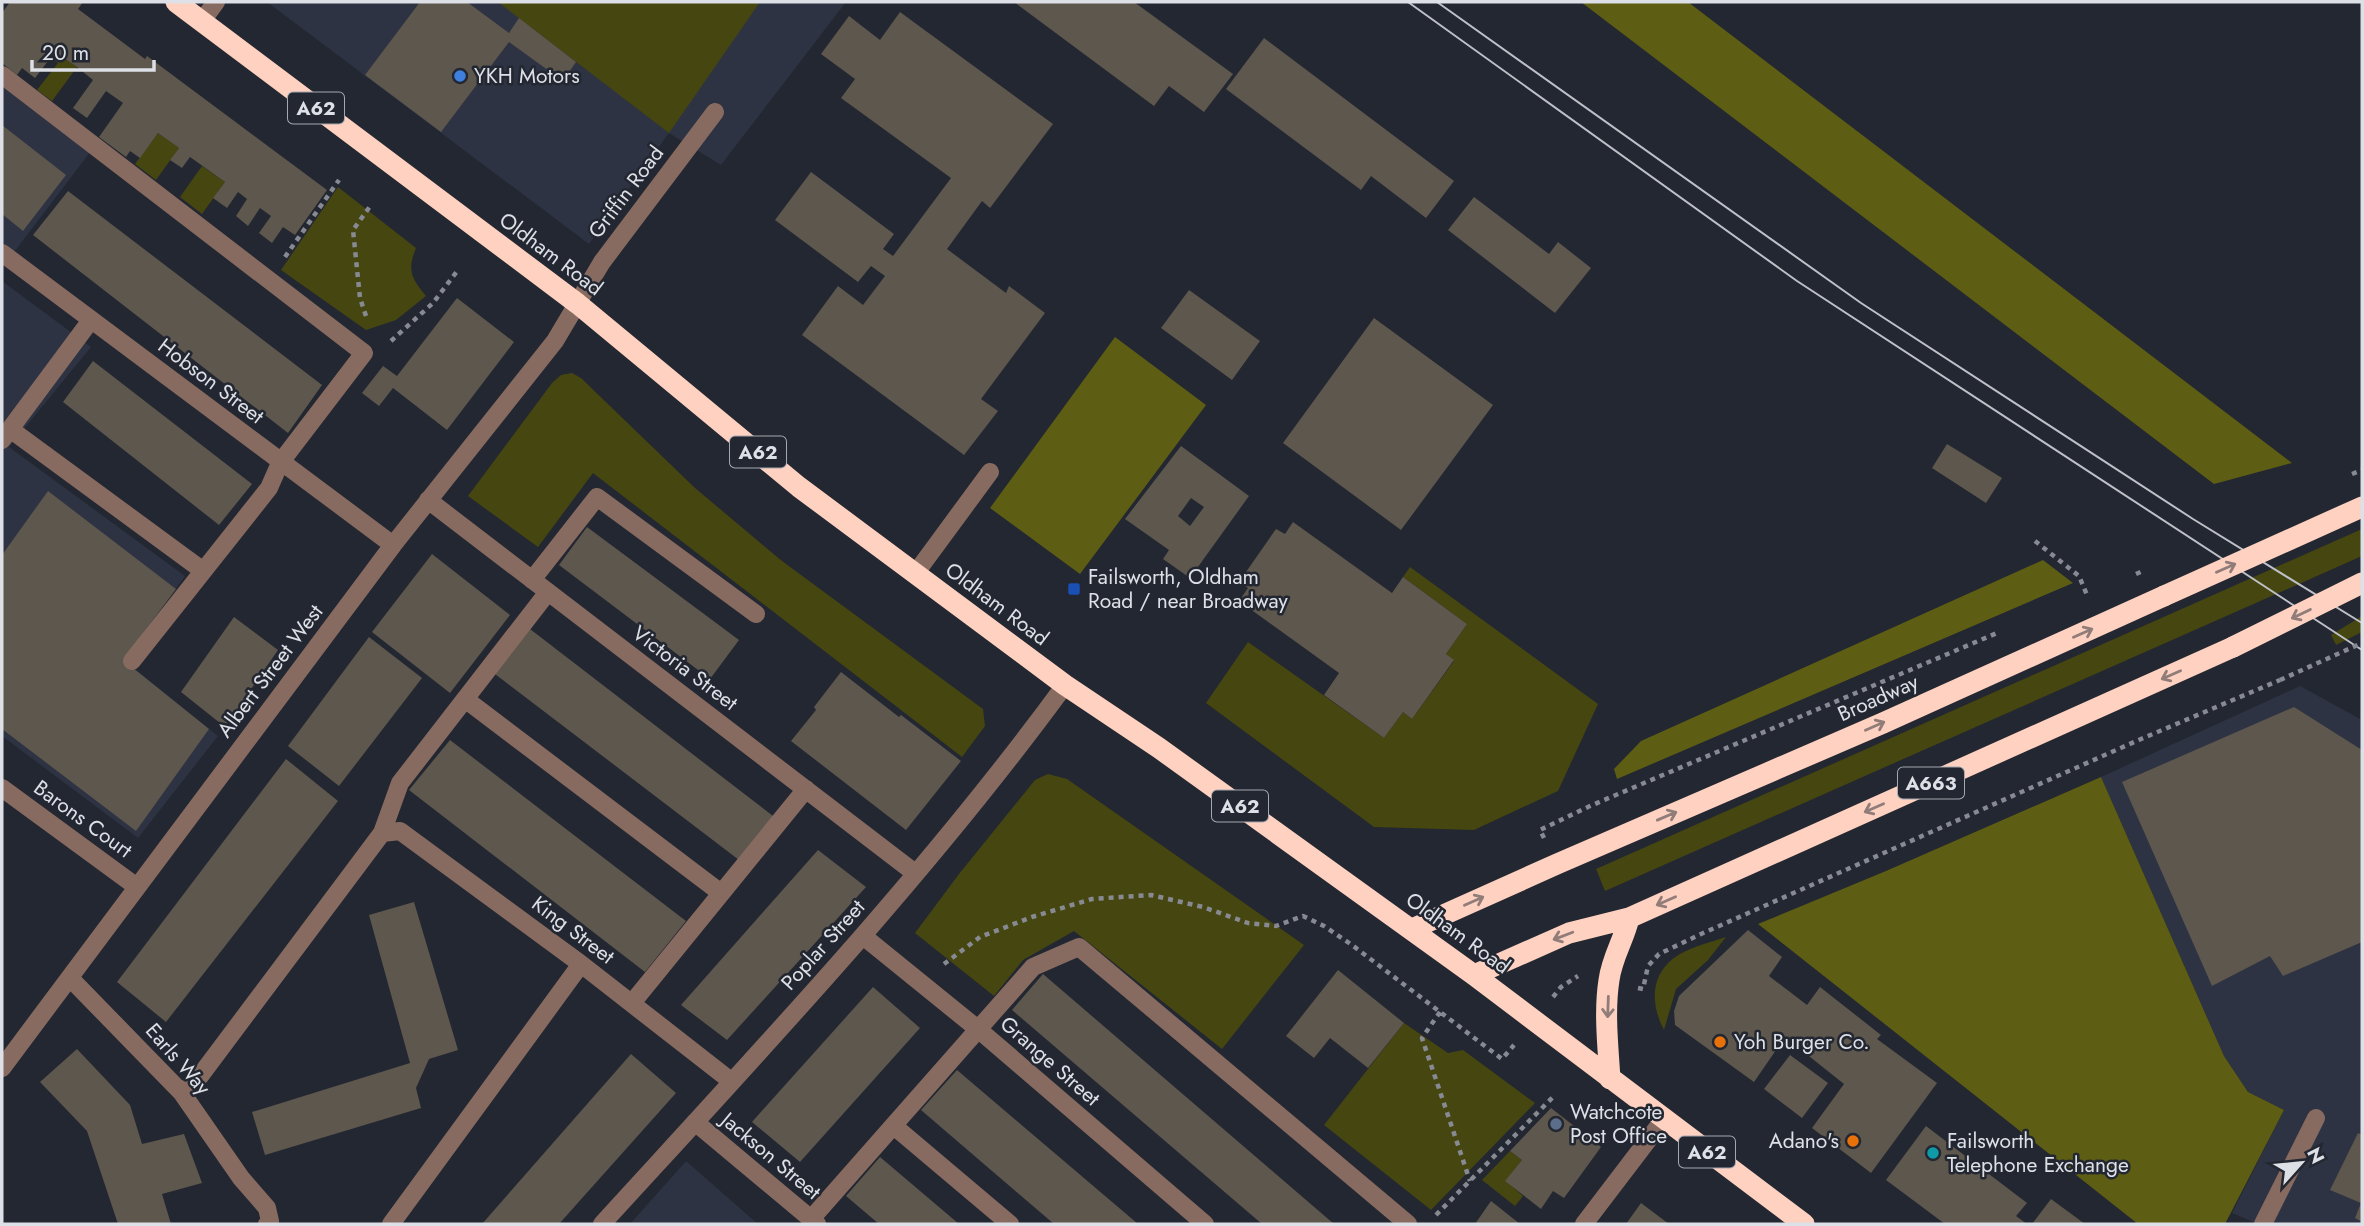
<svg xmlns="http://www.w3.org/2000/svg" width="2364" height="1226" font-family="Jost,sans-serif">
<rect width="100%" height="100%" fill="#232731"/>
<path fill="#2d3342" d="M 267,2 L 846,2 L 721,165 L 669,133 L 589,244 Z
M 2,85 L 91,151 L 2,268 Z
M 2,281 L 91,347 L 9,447 L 185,576 L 124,660 L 218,736 L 138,838 L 2,736 Z
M 2300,686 L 2362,720 L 2362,1224 L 2258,1224 L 2232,1213 L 2284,1110 L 2248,1092 L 2224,1056 L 2101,777 Z
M 686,1161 L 758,1224 L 630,1224 Z"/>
<path fill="#464610" d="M 498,2 L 760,2 L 669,133 Z
M 55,52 L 77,67 L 52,101 L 37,90 L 58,63 L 50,58 Z
M 158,133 L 179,148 L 156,180 L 135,164 Z
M 202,166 L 225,182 L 202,214 L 180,197 Z
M 338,187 L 416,248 C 407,270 411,278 426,296 L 396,320 L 366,330 L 281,270 Z
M 572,373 L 581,378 L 695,488 L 782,561 L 983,709 L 985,726 L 962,757 L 593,473 L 538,547 L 468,496 L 552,383 L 561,375 Z
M 2362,529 L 2362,556 L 1605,891 L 1596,869 Z
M 1410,567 L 1598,704 L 1558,791 L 1474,830 L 1374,827 L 1206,703 L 1248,642 L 1384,738 L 1403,712 L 1412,719 L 1454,661 L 1446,654 L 1467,624 L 1403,577 Z
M 2362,616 L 2362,632 L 2336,645 L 2331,635 Z
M 1048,774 L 1067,779 L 1304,945 L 1222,1049 L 1074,931 L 1023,960 L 994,996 L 915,933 L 959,874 L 1035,780 Z
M 1726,937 L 1708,960 L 1676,989 L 1664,1030 C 1649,1002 1651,971 1680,954 C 1694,946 1711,942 1726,937 Z
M 1404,1023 L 1448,1053 L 1463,1050 L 1535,1103 L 1431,1210 L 1324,1125 Z
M 1510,1151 L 1522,1160 L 1506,1181 L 1523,1196 L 1515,1206 L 1482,1180 Z"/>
<path fill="#5d5e13" d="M 1581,2 L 1688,2 L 2292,463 L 2214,484 Z
M 1115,337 L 1206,405 L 1080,574 L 990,508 Z
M 2043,560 L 2073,583 L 1617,779 L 1614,769 L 1641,741 Z
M 2101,777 L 2224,1056 L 2248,1092 L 2284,1110 L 2225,1224 L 2138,1224 L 1758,924 L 1886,871 Z"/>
<path fill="#5e574d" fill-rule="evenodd" d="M 10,2 L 83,2 L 78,9 L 145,59 L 147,56 L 327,190 L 295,235 L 283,227 L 272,243 L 259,233 L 271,216 L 260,208 L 248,226 L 236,216 L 247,199 L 238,192 L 227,208 L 213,198 L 225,182 L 190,157 L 182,168 L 170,160 L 179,148 L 158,133 L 140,158 L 130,151 L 126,157 L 99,137 L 123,103 L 106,91 L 87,118 L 73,108 L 93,80 L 77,67 L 55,52 L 35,78 L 22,68 L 17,75 L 2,63 L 2,13 Z
M 420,2 L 467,2 L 509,33 L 519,18 L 576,62 L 563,81 L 509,42 L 441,132 L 365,75 Z
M 1014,2 L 1134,2 L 1233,74 L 1204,112 L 1169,86 L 1154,106 Z
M 900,12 L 1053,124 L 990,208 L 982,201 L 947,249 L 1006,293 L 1009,286 L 1045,313 L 981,399 L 998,411 L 964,455 L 802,335 L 838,286 L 863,305 L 885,276 L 871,266 L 858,282 L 775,220 L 811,172 L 894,234 L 883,249 L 893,256 L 951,178 L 841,98 L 855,79 L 821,54 L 849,16 L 880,40 Z
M 1264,38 L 1454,181 L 1426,218 L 1371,176 L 1361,190 L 1226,89 Z
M 2,125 L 66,175 L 23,231 L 2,214 Z
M 68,191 L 322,385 L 288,433 L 33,235 Z
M 1474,197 L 1549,254 L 1558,242 L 1591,268 L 1555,313 L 1448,230 Z
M 1189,290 L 1260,341 L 1232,380 L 1161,328 Z
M 457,298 L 514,342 L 447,430 L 393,388 L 379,406 L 362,393 L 383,366 L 397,376 Z
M 1374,318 L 1493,405 L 1401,530 L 1283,443 Z
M 93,361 L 252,484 L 219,525 L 63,402 Z
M 1947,444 L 2002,478 L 1986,503 L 1932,468 Z
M 1181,446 L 1249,496 L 1190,578 L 1163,559 L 1169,550 L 1125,519 ZM 1191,498 L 1204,507 L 1190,526 L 1178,516 Z
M 48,491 L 176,589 L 123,660 L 209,729 L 136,831 L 2,729 L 2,555 Z
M 1293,522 L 1392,593 L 1403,577 L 1467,624 L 1446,654 L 1454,660 L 1412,719 L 1403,712 L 1384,738 L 1324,695 L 1339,673 L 1239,601 L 1248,588 L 1239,582 L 1276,529 L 1285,534 Z
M 587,527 L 739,640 L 710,679 L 559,565 Z
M 432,554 L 510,615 L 450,693 L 372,632 Z
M 234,617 L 278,650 L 225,727 L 181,692 Z
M 530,629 L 773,816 L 739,860 L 495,674 Z
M 369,637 L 422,678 L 339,786 L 288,746 Z
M 841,672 L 899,717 L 901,715 L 961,761 L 906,830 L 791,741 L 816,710 L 814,707 Z
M 2294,707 L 2362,750 L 2362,942 L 2283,976 L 2270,956 L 2212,986 L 2122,782 Z
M 450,740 L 686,921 L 645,972 L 409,790 Z
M 286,759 L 338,801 L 166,1022 L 117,982 Z
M 818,850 L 866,887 L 727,1040 L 681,1005 Z
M 414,902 L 458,1050 L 429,1059 L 416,1088 L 421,1108 L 265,1155 L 252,1112 L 410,1063 L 369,915 Z
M 1748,930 L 1782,957 L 1769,976 L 1807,1005 L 1820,987 L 1881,1035 L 1877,1039 L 1937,1083 L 1871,1173 L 1812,1128 L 1844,1084 L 1785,1037 L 1754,1082 L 1675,1025 L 1674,1011 L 1679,996 Z
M 1338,970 L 1404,1023 L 1368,1068 L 1330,1038 L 1314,1058 L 1286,1036 Z
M 1043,974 L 1334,1224 L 1262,1224 L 1012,1010 Z
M 873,987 L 920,1028 L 800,1162 L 752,1122 Z
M 77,1049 L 130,1105 L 142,1144 L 184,1134 L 202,1183 L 162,1194 L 171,1224 L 118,1224 L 87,1131 L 40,1082 Z
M 631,1054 L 676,1093 L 559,1224 L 482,1224 Z
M 1790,1055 L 1828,1083 L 1802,1118 L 1764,1089 Z
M 957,1070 L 1138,1224 L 1054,1224 L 921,1110 Z
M 1551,1108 L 1601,1147 L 1564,1198 L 1553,1191 L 1541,1209 L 1505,1181 L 1522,1160 L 1510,1151 Z
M 1926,1126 L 2027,1203 L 2016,1216 L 2027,1224 L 1945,1224 L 1886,1180 Z
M 2358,1133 L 2362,1135 L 2362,1222 L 2355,1218 L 2361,1203 L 2330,1190 Z
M 880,1157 L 959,1224 L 879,1224 L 846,1196 Z
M 2051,1199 L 2085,1224 L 2032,1224 Z
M 1491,1201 L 1520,1224 L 1475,1224 Z
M 1641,1203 L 1669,1224 L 1626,1224 Z"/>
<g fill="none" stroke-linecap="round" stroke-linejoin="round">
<path stroke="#878a92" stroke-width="4.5" stroke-dasharray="5 5" stroke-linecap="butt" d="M 285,257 L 339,180
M 366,316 L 360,298 L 353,230 L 371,205
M 391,341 L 433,303 L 458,270
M 2352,474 L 2362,470
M 2035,541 L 2079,576 L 2087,595
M 1544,838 L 1540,830 L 1590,806 L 1997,633
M 944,964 L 980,937 L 1032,917 L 1092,899 L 1151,895 L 1203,907 L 1248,923 L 1276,926 L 1303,916 L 1324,926 L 1352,945 L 1502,1059 L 1514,1045
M 1638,988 L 1643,989 L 1648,966 L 1659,954 L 1701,934 L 2141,739 L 2280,680
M 1553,997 L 1561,987 L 1578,976
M 1440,1012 L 1422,1038 L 1470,1181
M 1436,1215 L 1553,1097"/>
<path stroke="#886b60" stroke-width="18" d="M 202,21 L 216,2
M 2,75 L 364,353 L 280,463 L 269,488 L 132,661
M 2,253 L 393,545
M 10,429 L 202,570
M 2,440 L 91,320
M 428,500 L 915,873
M 915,574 L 990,472
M 532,580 L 597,497 L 756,614
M 465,699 L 721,893
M 2,788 L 137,887
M 382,833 L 400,831 L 581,964 L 731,1081
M 863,936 L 979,1030 L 1205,1224
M 70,978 L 182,1093 L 241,1178 L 267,1208 L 270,1221 L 267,1224
M 632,1003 L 806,789
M 2,1068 L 393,545 L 555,341 L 602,262 L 715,112
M 182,1093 L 200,1076 L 382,833 L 400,783 L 548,592
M 695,1122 L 817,1224
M 894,1126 L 1010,1224
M 811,1219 L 1033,967 L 1079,947 L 1408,1224
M 391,1224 L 581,964
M 602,1224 C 761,1050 926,875 1065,685
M 1584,1224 L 1664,1119
M 2263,1224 L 2316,1118"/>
<path stroke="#fed1c0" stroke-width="21" d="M 176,2 L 578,304 L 799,487 L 1065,685 L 1159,748 L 1474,975 L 1804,1224
M 1412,929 L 1557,864 L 1883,723 L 2164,596
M 1474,975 L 1569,933 L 1629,918 L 2233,647
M 1610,1079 C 1608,1046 1604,1012 1609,980 C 1612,957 1624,940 1629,918"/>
<path stroke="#bdc0c7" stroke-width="2" d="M 1408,2 L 1797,281 L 2362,650
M 1437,2 L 1861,303 L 2193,519 L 2362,623"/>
<path stroke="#878a92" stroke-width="4.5" stroke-dasharray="5 5" stroke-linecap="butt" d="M 2136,574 L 2145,570
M 2280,680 L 2362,643"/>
<path stroke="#fed1c0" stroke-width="21" d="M 2164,596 L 2362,507
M 2233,647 L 2362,583"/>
</g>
<defs><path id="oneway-shaft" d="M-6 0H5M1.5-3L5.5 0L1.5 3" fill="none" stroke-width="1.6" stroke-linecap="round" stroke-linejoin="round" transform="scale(1.75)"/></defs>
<g stroke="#907c78">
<use href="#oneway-shaft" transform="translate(2226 568) rotate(-24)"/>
<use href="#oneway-shaft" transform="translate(2301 614) rotate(154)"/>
<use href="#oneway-shaft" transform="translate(2083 633) rotate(-24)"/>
<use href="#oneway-shaft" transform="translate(2171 675) rotate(156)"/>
<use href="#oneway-shaft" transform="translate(1875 726) rotate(-24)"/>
<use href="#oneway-shaft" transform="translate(1874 808) rotate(156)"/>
<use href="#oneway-shaft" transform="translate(1667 816) rotate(-23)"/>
<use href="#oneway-shaft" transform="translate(1474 901) rotate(-24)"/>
<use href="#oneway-shaft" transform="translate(1666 901) rotate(156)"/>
<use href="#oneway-shaft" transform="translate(1563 936) rotate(159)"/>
<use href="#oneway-shaft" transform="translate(1608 1007) rotate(92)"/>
</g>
<circle fill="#3f7fe0" stroke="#232731" stroke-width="2.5" cx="460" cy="76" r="7"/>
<rect fill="#1a4fb4" stroke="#232731" stroke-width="2.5" x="1067" y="582" width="14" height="14" rx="3.5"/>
<g fill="#e8710a" stroke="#232731" stroke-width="2.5">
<circle cx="1720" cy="1042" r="7"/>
<circle cx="1853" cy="1141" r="7"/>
</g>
<circle fill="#5c6f8a" stroke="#232731" stroke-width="2.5" cx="1556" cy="1124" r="7"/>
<circle fill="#0f9aa8" stroke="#232731" stroke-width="2.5" cx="1933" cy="1153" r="7"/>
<g text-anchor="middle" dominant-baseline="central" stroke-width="5" stroke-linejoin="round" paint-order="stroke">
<g fill="#232731" stroke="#a5a8b0" stroke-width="2">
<rect x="288" y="92.5" width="56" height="31" rx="5"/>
<rect x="730" y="436.5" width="56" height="31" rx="5"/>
<rect x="1898" y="767.5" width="66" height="31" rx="5"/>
<rect x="1212" y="790.5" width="56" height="31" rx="5"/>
<rect x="1679" y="1136.5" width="56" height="31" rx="5"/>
</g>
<g font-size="19" font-weight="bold" fill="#dde0e6">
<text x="316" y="108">A62</text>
<text x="758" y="452">A62</text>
<text x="1931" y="783">A663</text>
<text x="1240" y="806">A62</text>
<text x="1707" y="1152">A62</text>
</g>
<g font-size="21" fill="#dde0e6" stroke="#232731" text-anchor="start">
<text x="474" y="76">YKH Motors</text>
<text x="1088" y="577">Failsworth, Oldham<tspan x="1088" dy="24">Road / near Broadway</tspan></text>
<text x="1734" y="1042">Yoh Burger Co.</text>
<text x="1570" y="1112">Watchcote<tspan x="1570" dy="24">Post Office</tspan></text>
<text x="1839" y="1141" text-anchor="end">Adano's</text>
<text x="1947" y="1141">Failsworth<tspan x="1947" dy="24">Telephone Exchange</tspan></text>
</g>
<g font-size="21" fill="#dde0e6" stroke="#232731">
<text transform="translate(626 192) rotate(-53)">Griffin Road</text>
<text transform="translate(551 254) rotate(37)">Oldham Road</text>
<text transform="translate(211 381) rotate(37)">Hobson Street</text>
<text transform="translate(997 604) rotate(37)">Oldham Road</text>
<text transform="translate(685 668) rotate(37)">Victoria Street</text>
<text transform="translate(270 671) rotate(-53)">Albert Street West</text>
<text transform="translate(1878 698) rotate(-24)">Broadway</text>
<text transform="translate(83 819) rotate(36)">Barons Court</text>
<text transform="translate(573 930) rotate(37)">King Street</text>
<text transform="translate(1458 933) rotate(36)">Oldham Road</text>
<text transform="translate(823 945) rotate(-48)">Poplar Street</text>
<text transform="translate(178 1059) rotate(49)">Earls Way</text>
<text transform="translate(1050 1061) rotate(41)">Grange Street</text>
<text transform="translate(771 1156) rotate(40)">Jackson Street</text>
</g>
</g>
<rect width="2364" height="1226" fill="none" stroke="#dde0e6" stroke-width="7"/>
<g transform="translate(2301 1163) rotate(63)" stroke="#232731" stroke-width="5" paint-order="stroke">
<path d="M0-5L12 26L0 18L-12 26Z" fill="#dde0e6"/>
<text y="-10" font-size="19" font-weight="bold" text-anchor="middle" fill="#dde0e6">N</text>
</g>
<path d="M32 60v10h122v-10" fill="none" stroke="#dde0e6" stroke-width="3.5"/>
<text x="42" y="60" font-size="21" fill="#dde0e6" stroke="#232731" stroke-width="5" paint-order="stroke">20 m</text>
</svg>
